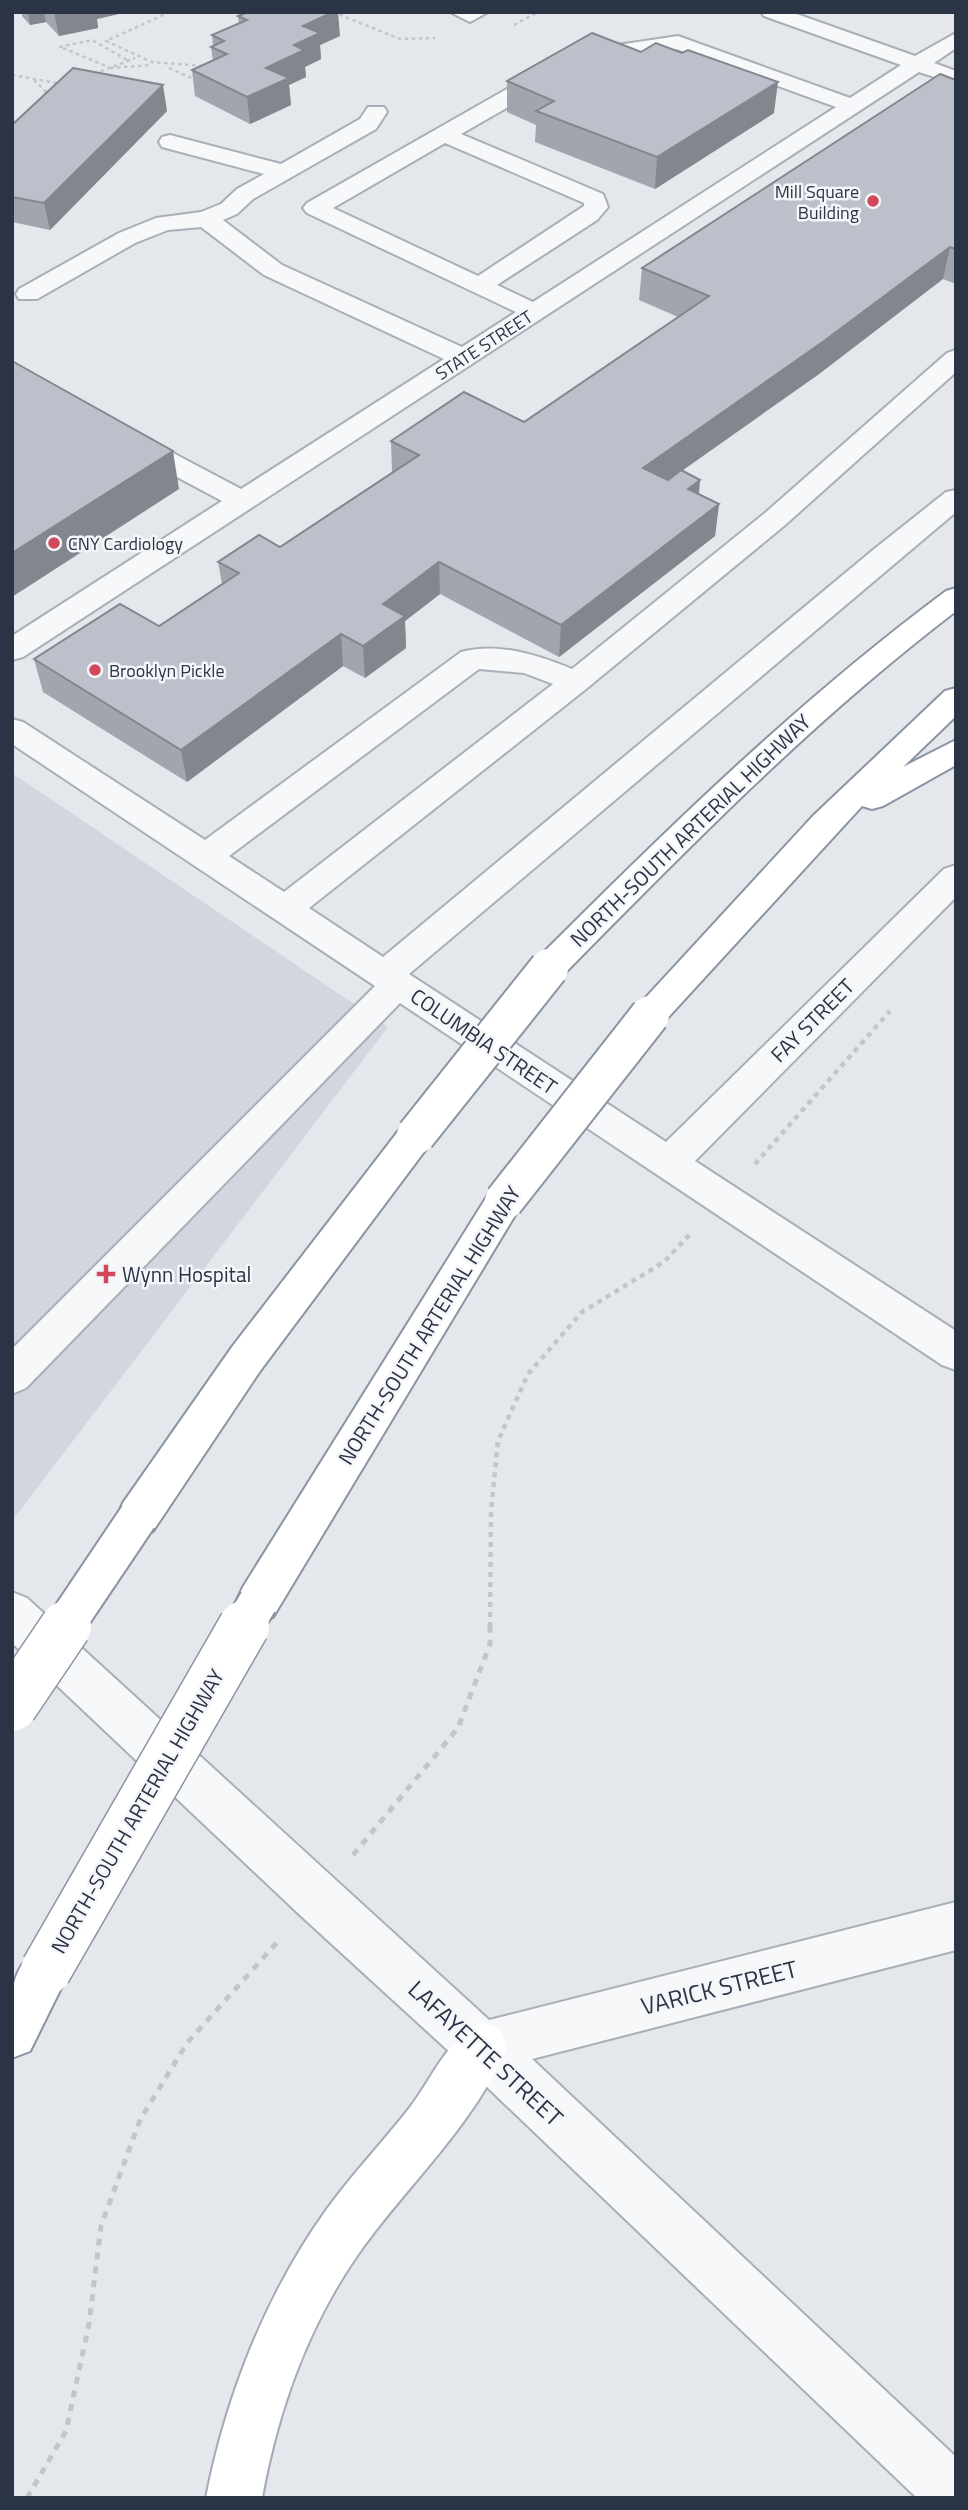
<svg xmlns="http://www.w3.org/2000/svg" width="968" height="2510" font-family="'Titillium Web',sans-serif">
<rect width="100%" height="100%" fill="#e4e7ec"/>
<path fill="#d2d6de" d="M 12,773 L 388,1027 L 12,1521 Z"/>
<g fill="none" stroke-linecap="round" stroke-linejoin="round">
<defs>
<path id="minor" d="M 450,12 L 488,12 L 470,22 Z
M 761,12 L 791,12 L 915,56 L 956,33 L 956,48 L 934,63 L 956,71 L 956,84 L 919,72 L 23,657 L 12,660 L 12,636 L 222,501 L 119,446 L 115,440 L 119,434 L 137,434 L 241,489 L 444,359 L 264,275 L 201,227 L 168,230 L 135,243 L 37,299 L 19,299 L 16,294 L 19,289 L 119,233 L 156,218 L 201,212 L 221,204 L 237,189 L 264,174 L 162,147 L 159,142 L 162,137 L 170,135 L 281,164 L 360,119 L 368,107 L 384,107 L 387,112 L 376,129 L 253,199 L 237,214 L 223,220 L 282,265 L 462,347 L 516,312 L 307,213 L 303,208 L 307,203 L 570,53 L 591,49 L 678,36 L 850,98 L 901,65 L 764,16 ZM 676,49 L 836,107 L 533,302 L 497,285 L 597,220 L 608,207 L 603,194 L 461,134 L 585,63 ZM 445,143 L 584,203 L 584,206 L 478,276 L 333,208 Z
M 956,350 L 956,372 L 785,525 L 586,689 L 309,908 L 383,957 L 873,550 L 946,492 L 956,490 L 956,512 L 409,974 L 666,1142 L 944,869 L 956,865 L 956,897 L 695,1161 L 956,1331 L 956,1370 L 942,1365 L 400,1003 L 26,1388 L 12,1394 L 12,1349 L 375,986 L 12,744 L 12,719 L 23,722 L 205,840 L 461,652 C 498,642 538,655 572,669 L 765,513 L 947,353 ZM 479,669 L 524,673 L 553,684 L 284,892 L 229,856 Z
M 12,1592 L 27,1598 L 489,2020 L 956,1902 L 956,1950 L 532,2059 L 956,2457 L 956,2498 L 917,2498 L 464,2065 L 300,1915 L 12,1643 Z"/>
<path id="major" d="M 482,2022 L 500,2029 L 507,2047 C 478,2117 419,2174 373,2234 C 314,2310 279,2403 262,2498 L 206,2498 C 226,2396 266,2294 327,2209 C 353,2173 384,2141 411,2106 C 432,2078 450,2035 482,2022 Z"/>
<path id="highway" d="M 956,588 L 956,611 C 812,721 687,849 561,977 L 549,981 L 537,977 L 532,968 L 537,959 C 667,829 798,701 946,591 Z
M 956,688 L 956,716 L 903,767 L 956,740 L 956,765 L 883,806 L 872,809 L 862,806 L 662,1024 L 650,1028 L 638,1024 L 632,1015 L 638,1006 L 813,816 L 945,691 Z
M 416,1120 L 429,1125 L 434,1135 L 429,1145 L 260,1371 L 153,1531 L 138,1536 L 123,1531 L 117,1517 L 123,1503 L 232,1347 L 403,1125 Z
M 504,1186 L 517,1190 L 523,1201 L 517,1212 L 273,1617 L 258,1623 L 243,1617 L 236,1602 L 243,1587 L 491,1190 Z
M 46,1946 L 63,1953 L 70,1970 L 30,2051 L 12,2058 C 12,2017 1,1964 46,1946 Z"/>
</defs>
<use href="#minor" stroke="#a9aeb7" stroke-width="4"/>
<use href="#major" stroke="#a3abb8" stroke-width="4"/>
<use href="#highway" stroke="#8b94a3" stroke-width="4"/>
<path stroke="#c2c5cb" stroke-width="2.5" stroke-dasharray="3.5 3.5" stroke-linecap="butt" d="M 170,12 L 106,41 L 152,62 L 203,66
M 333,12 L 400,39 L 435,38
M 514,25 L 538,12
M 59,47 L 92,40 L 127,60
M 63,48 L 108,67
M 110,68 L 150,65
M 169,68 L 196,80
M 94,74 L 135,58
M 12,75 L 63,84
M 34,80 L 50,96"/>
<path stroke="#c2c5cb" stroke-width="4.5" stroke-dasharray="5 5" stroke-linecap="butt" d="M 755,1164 L 890,1011
M 490,1627 L 491,1511 L 498,1441 L 528,1374 L 582,1312 L 664,1262 L 692,1232"/>
<path stroke="#c2c5cb" stroke-width="5" stroke-dasharray="7 7" stroke-linecap="butt" d="M 353,1855 L 458,1728 L 490,1644 L 490,1626
M 27,2498 L 66,2431 L 89,2324 L 101,2226 L 140,2120 L 187,2043 L 281,1938"/>
<use href="#minor" fill="#f7f8fa" fill-rule="evenodd"/>
<use href="#major" fill="#fff" fill-rule="evenodd"/>
<use href="#highway" fill="#fff" fill-rule="evenodd"/>
<defs>
<path id="highway-bridge-far1" d="M 416,1135 L 549,968
M 504,1201 L 650,1015
M 64,1627 L 138,1517
M 243,1627 L 258,1602"/>
<path id="highway-bridge" d="M 12,1706 L 66,1626
M 46,1970 L 244,1626"/>
</defs>
<use href="#highway-bridge-far1" stroke="#8b94a3" stroke-width="42" stroke-linecap="butt"/>
<use href="#highway-bridge" stroke="#8b94a3" stroke-width="53" stroke-linecap="butt"/>
<use href="#highway-bridge-far1" stroke="#fff" stroke-width="38"/>
<use href="#highway-bridge" stroke="#fff" stroke-width="50"/>
</g>
<path fill="#a1a5ae" d="M 22,12 L 127,12 L 97,19 L 98,28 L 59,36 L 46,22 L 30,25 L 22,16 Z
M 238,16 L 340,36 L 320,45 L 321,59 L 305,67 L 306,77 L 289,85 L 291,105 L 250,124 L 195,96 L 192,70 L 213,61 L 211,47 L 213,46 L 212,35 L 239,24 Z
M 956,80 L 956,284 L 943,279 L 819,374 L 682,471 L 700,480 L 699,494 L 719,504 L 715,536 L 559,657 L 440,594 L 405,621 L 406,648 L 365,678 L 343,666 L 187,782 L 43,692 L 34,659 L 159,626 L 222,584 L 218,562 L 280,547 L 392,472 L 391,441 L 524,422 L 678,317 L 639,300 L 642,268 Z
M 507,81 L 774,113 L 655,189 L 535,142 L 536,125 L 507,112 Z
M 167,111 L 50,230 L 12,222 L 12,125 Z"/>
<path fill="#83868d" d="M 28,12 L 44,12 L 46,22 L 30,25 Z
M 54,12 L 127,12 L 97,19 L 98,28 L 59,36 Z
M 333,12 L 338,12 L 340,36 L 320,45 L 321,59 L 305,67 L 306,77 L 289,85 L 291,105 L 250,124 L 247,97 L 266,68 L 294,45 L 303,26 Z
M 778,82 L 774,113 L 655,189 L 657,157 Z
M 163,85 L 167,111 L 50,230 L 44,203 Z
M 950,247 L 943,279 L 819,374 L 640,500 L 643,468 Z
M 173,451 L 179,489 L 12,597 L 12,553 Z
M 700,480 L 697,512 L 688,489 Z
M 719,504 L 715,536 L 559,657 L 561,625 Z
M 439,562 L 440,594 L 405,621 L 406,648 L 365,678 L 363,646 L 383,604 Z
M 341,634 L 343,666 L 187,782 L 181,750 Z"/>
<path fill="#bbc0ca" stroke="#83868d" stroke-width="2" d="M 248,12 L 333,12 L 303,26 L 320,33 L 294,45 L 304,50 L 266,68 L 289,78 L 247,97 L 192,70 L 227,54 L 211,47 L 224,41 L 212,35 L 247,20 L 238,16 Z
M 592,33 L 641,52 L 656,43 L 682,53 L 688,50 L 778,82 L 657,157 L 536,111 L 554,101 L 507,81 Z
M 73,68 L 163,85 L 44,203 L 12,197 L 12,125 Z
M 940,74 L 956,80 L 956,249 L 950,247 L 824,341 L 643,468 L 668,480 L 681,470 L 700,480 L 688,489 L 719,504 L 561,625 L 439,562 L 383,604 L 405,616 L 363,646 L 341,634 L 181,750 L 34,659 L 120,604 L 159,626 L 239,573 L 218,562 L 259,535 L 280,547 L 419,455 L 391,441 L 464,392 L 524,422 L 709,296 L 642,268 Z
M 12,361 L 173,451 L 12,553 Z"/>
<g fill="#d1495b" stroke="#f4f6f9" stroke-width="2.5">
<circle cx="873" cy="201" r="7"/>
<circle cx="54" cy="543" r="7"/>
<circle cx="95" cy="670" r="7"/>
<path d="M102.5 1263.5h7v7h7v7h-7v7h-7v-7h-7v-7h7z"/>
</g>
<g text-anchor="middle" dominant-baseline="central" stroke-width="5" stroke-linejoin="round" paint-order="stroke">
<g font-size="18" fill="#2b3445" stroke="#f4f6f9" text-anchor="start">
<text x="859" y="191" text-anchor="end">Mill Square<tspan x="859" dy="21">Building</tspan></text>
<text x="68" y="543">CNY Cardiology</text>
<text x="109" y="670">Brooklyn Pickle</text>
</g>
<g font-size="18" fill="#2b3445" stroke="#f4f6f9">
<text transform="translate(484 345) rotate(-33)">STATE STREET</text>
</g>
<g font-size="21" fill="#2b3445" stroke="#f4f6f9">
<text transform="translate(690 830) rotate(-44)">NORTH-SOUTH ARTERIAL HIGHWAY</text>
<text transform="translate(812 1020) rotate(-45)">FAY STREET</text>
<text transform="translate(484 1041) rotate(34)">COLUMBIA STREET</text>
<text transform="translate(429 1325) rotate(-58)">NORTH-SOUTH ARTERIAL HIGHWAY</text>
<text transform="translate(137 1811) rotate(-60)">NORTH-SOUTH ARTERIAL HIGHWAY</text>
</g>
<g font-size="21" fill="#2b3445" stroke="#f4f6f9" text-anchor="start">
<text x="122" y="1274">Wynn Hospital</text>
</g>
<g font-size="24" fill="#2b3445" stroke="#f4f6f9">
<text transform="translate(719 1987) rotate(-14)">VARICK STREET</text>
<text transform="translate(486 2053) rotate(43)">LAFAYETTE STREET</text>
</g>
</g>
<rect width="968" height="2510" fill="none" stroke="#2b3445" stroke-width="28"/>
</svg>
